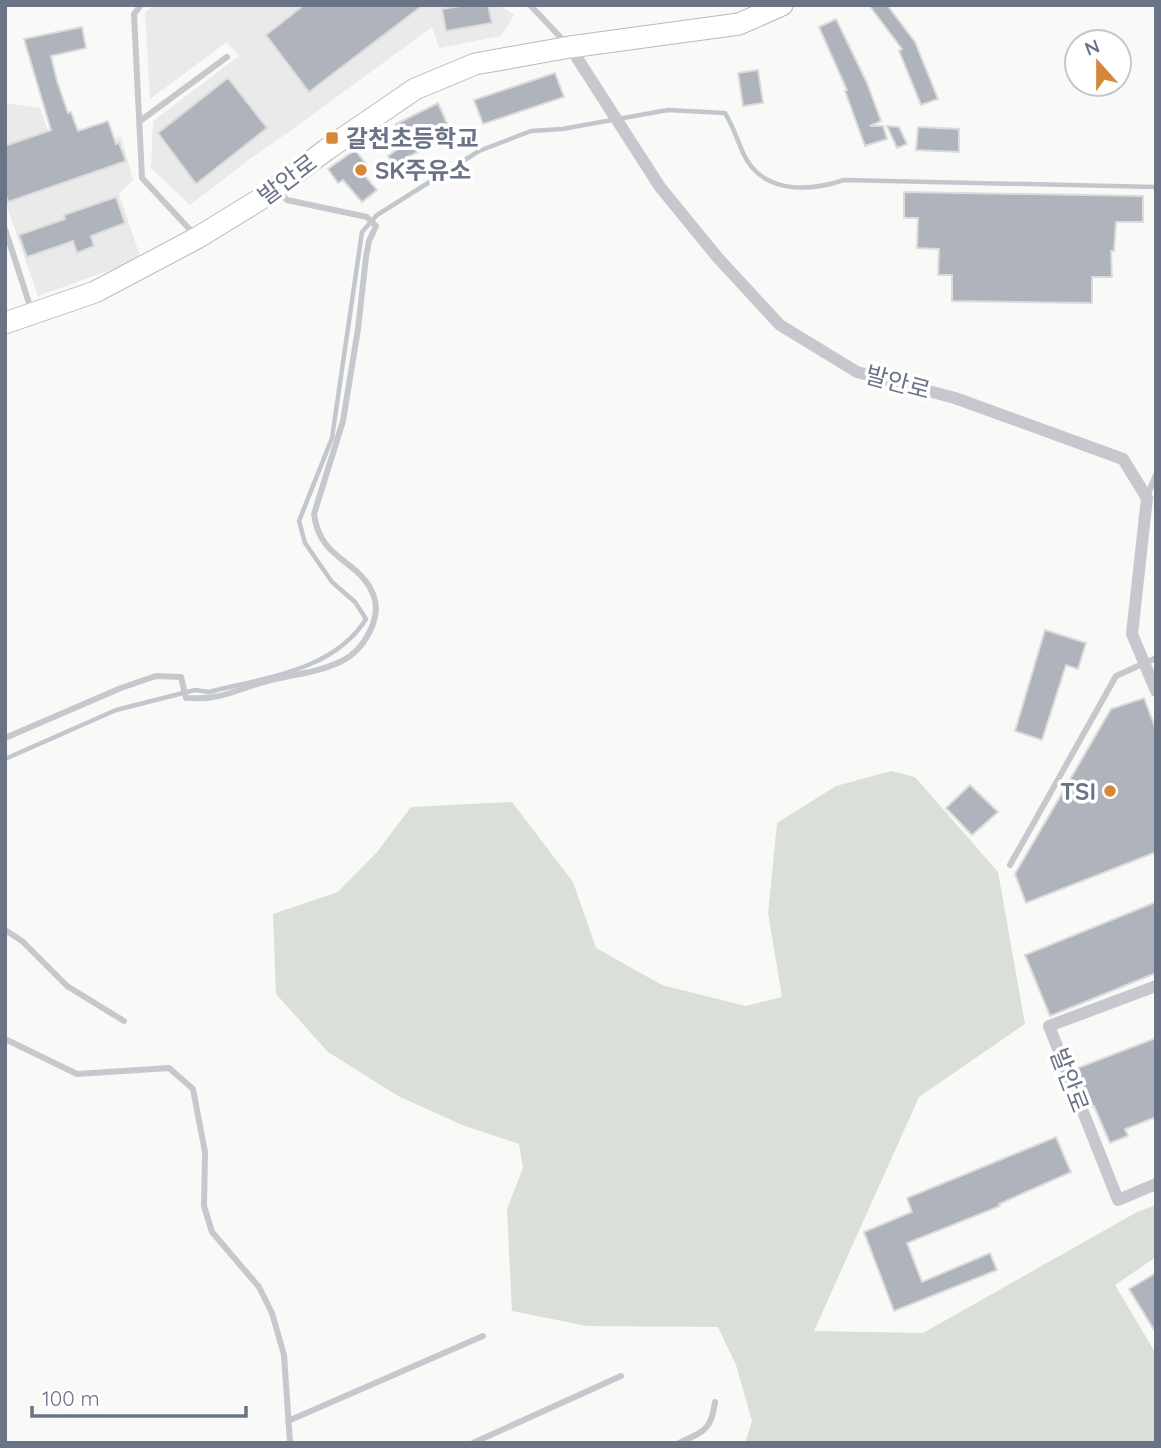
<svg xmlns="http://www.w3.org/2000/svg" width="1161" height="1448" font-family="Quicksand,'Noto Sans KR',sans-serif">
<rect width="100%" height="100%" fill="#f9f9f8"/>
<path fill="#eaeaeb" d="M 154,5 L 499,5 L 514,15 L 501,36 L 439,48 L 432,27 L 293,129 L 251,158 L 190,205 L 151,168 L 153,121 L 239,56 L 227,42 L 150,99 L 145,12 Z
M 5,103 L 40,108 L 59,161 L 121,136 L 133,180 L 119,194 L 141,259 L 38,296 L 5,201 Z"/>
<path fill="#dae0d9" d="M 891,771 L 915,777 L 998,872 L 1025,1024 L 919,1097 L 814,1331 L 923,1333 L 1137,1212 L 1156,1205 L 1156,1257 L 1115,1285 L 1156,1354 L 1156,1443 L 745,1443 L 752,1421 L 736,1365 L 718,1327 L 587,1326 L 512,1311 L 507,1209 L 523,1168 L 519,1144 L 462,1125 L 398,1096 L 328,1052 L 276,994 L 273,914 L 338,892 L 377,852 L 411,807 L 512,802 L 573,882 L 596,948 L 662,985 L 746,1006 L 782,997 L 768,913 L 777,823 L 836,786 Z"/>
<g fill="none" stroke-linecap="round" stroke-linejoin="round">
<path stroke="#c2c7ce" stroke-width="4.5" d="M 5,759 L 116,710 L 195,690 L 209,692 C 263,678 334,671 366,619 L 355,602 L 332,582 L 305,543 L 299,521 L 332,438 L 362,232 L 377,215 L 479,151 L 531,131 L 562,129 L 668,110 L 725,113 C 733,126 737,139 743,153 C 762,194 808,192 844,180 L 1156,187"/>
</g>
<path fill="#afb3bb" stroke="#dbdbda" stroke-width="2" d="M 304,5 L 423,5 L 309,92 L 266,35 Z
M 466,5 L 488,5 L 492,23 L 446,31 L 442,9 Z
M 869,5 L 887,5 L 915,42 L 938,99 L 921,105 L 899,51 L 902,49 Z
M 836,19 L 867,83 L 881,121 L 870,126 L 883,126 L 887,139 L 865,146 L 845,91 L 847,90 L 819,27 Z
M 82,27 L 86,48 L 51,56 L 57,81 L 68,113 L 71,112 L 78,131 L 108,121 L 116,144 L 119,143 L 126,161 L 8,202 L 5,193 L 5,146 L 51,130 L 24,39 Z
M 758,70 L 763,103 L 743,106 L 738,73 Z
M 555,73 L 564,97 L 483,124 L 474,100 Z
M 228,78 L 267,128 L 196,184 L 158,133 Z
M 438,103 L 452,135 L 407,157 L 410,161 L 398,169 L 388,156 L 405,144 L 396,124 Z
M 887,126 L 899,127 L 907,144 L 897,148 Z
M 918,127 L 959,129 L 959,152 L 916,150 Z
M 355,150 L 366,164 L 359,169 L 377,190 L 362,202 L 343,180 L 338,183 L 328,169 Z
M 904,192 L 1143,196 L 1143,222 L 1116,222 L 1114,251 L 1111,251 L 1112,277 L 1092,277 L 1092,303 L 952,301 L 952,275 L 938,275 L 939,249 L 917,248 L 918,218 L 904,218 Z
M 116,197 L 125,223 L 91,236 L 94,246 L 77,253 L 73,241 L 27,257 L 19,235 L 65,219 L 64,215 Z
M 1045,630 L 1086,643 L 1078,669 L 1066,665 L 1042,740 L 1015,731 Z
M 1144,698 L 1156,730 L 1156,852 L 1026,903 L 1015,874 L 1111,709 Z
M 970,785 L 998,812 L 972,835 L 946,808 Z
M 1156,902 L 1156,973 L 1050,1016 L 1025,955 Z
M 1156,1038 L 1156,1117 L 1125,1129 L 1128,1136 L 1110,1143 L 1094,1106 L 1091,1107 L 1075,1069 Z
M 1056,1137 L 1071,1172 L 999,1204 L 1000,1206 L 907,1243 L 922,1282 L 990,1253 L 997,1270 L 894,1311 L 864,1232 L 912,1212 L 907,1198 Z
M 1156,1273 L 1156,1333 L 1129,1289 Z"/>
<g fill="none" stroke-linecap="round" stroke-linejoin="round">
<defs>
<path id="primary" d="M 5,323 L 95,292 L 197,238 L 264,197 L 326,150 L 415,89 L 475,64 L 570,47 L 739,24 L 782,5"/>
</defs>
<use href="#primary" stroke="#b7babf" stroke-width="23"/>
<path stroke="#c6c8cd" stroke-width="6" d="M 141,5 L 134,14 L 142,178 L 194,234
M 530,5 L 566,43
M 140,121 L 227,57
M 5,229 L 31,309
M 1147,496 L 1156,475
M 5,738 L 121,688 L 156,676 L 181,677 L 186,698 C 195,698 204,699 213,697 C 230,695 247,686 264,682 C 289,675 318,673 342,661 C 364,650 383,617 373,594 C 358,558 320,561 314,514 L 343,421 L 358,329 L 366,257 L 369,241 L 376,226 L 367,217 L 287,200 L 278,191
M 1010,865 L 1116,676 L 1156,658
M 5,930 L 22,941 L 67,986 L 124,1021
M 5,1039 L 77,1074 L 169,1068 L 193,1089 L 205,1152 L 204,1206 L 212,1232 L 259,1287 L 272,1313 L 284,1355 L 290,1443
M 288,1421 L 483,1336
M 473,1443 L 621,1376
M 679,1443 C 704,1431 711,1431 715,1402"/>
<path stroke="#c6c8cd" stroke-width="12" d="M 570,47 L 660,187 L 718,258 L 780,325 L 857,372 L 955,398 L 1123,459 L 1147,498 L 1132,634 L 1156,691
M 1156,986 L 1049,1026 L 1118,1200 L 1156,1184"/>
<use href="#primary" stroke="#fff" stroke-width="21"/>
</g>
<g fill="#d7873a" stroke="#fff" stroke-width="2.5">
<rect x="325" y="131" width="14" height="14" rx="3.5"/>
<circle cx="361" cy="170" r="7"/>
<circle cx="1110" cy="791" r="7"/>
</g>
<g text-anchor="middle" dominant-baseline="central" stroke-width="7" stroke-linejoin="round" paint-order="stroke">
<g font-size="24" font-weight="bold" fill="#6b7386" stroke="#fff" text-anchor="start">
<text x="346" y="138">갈천초등학교</text>
<text x="375" y="170">SK주유소</text>
<text x="1096" y="791" text-anchor="end">TSI</text>
</g>
<g font-size="24" fill="#6b7386" stroke="#fff">
<text transform="translate(287 179) rotate(-37)">발안로</text>
<text transform="translate(898 382) rotate(15)">발안로</text>
<text transform="translate(1070 1080) rotate(69)">발안로</text>
</g>
</g>
<rect width="1161" height="1448" fill="none" stroke="#6b7386" stroke-width="14"/>
<g transform="translate(1098 63) rotate(339)"><circle r="33" fill="#ffffff" stroke="#c4c7cf" stroke-width="2"/>
<path d="M0-5L12 26L0 18L-12 26Z" fill="#d7873a"/>
<text y="-10" font-size="19" font-weight="bold" text-anchor="middle" fill="#6b7386">N</text>
</g>
<path d="M32 1406v10h214v-10" fill="none" stroke="#6b7386" stroke-width="3.5"/>
<text x="42" y="1406" font-size="21" fill="#6b7386" stroke="#ffffff" stroke-width="5" paint-order="stroke">100 m</text>
</svg>
